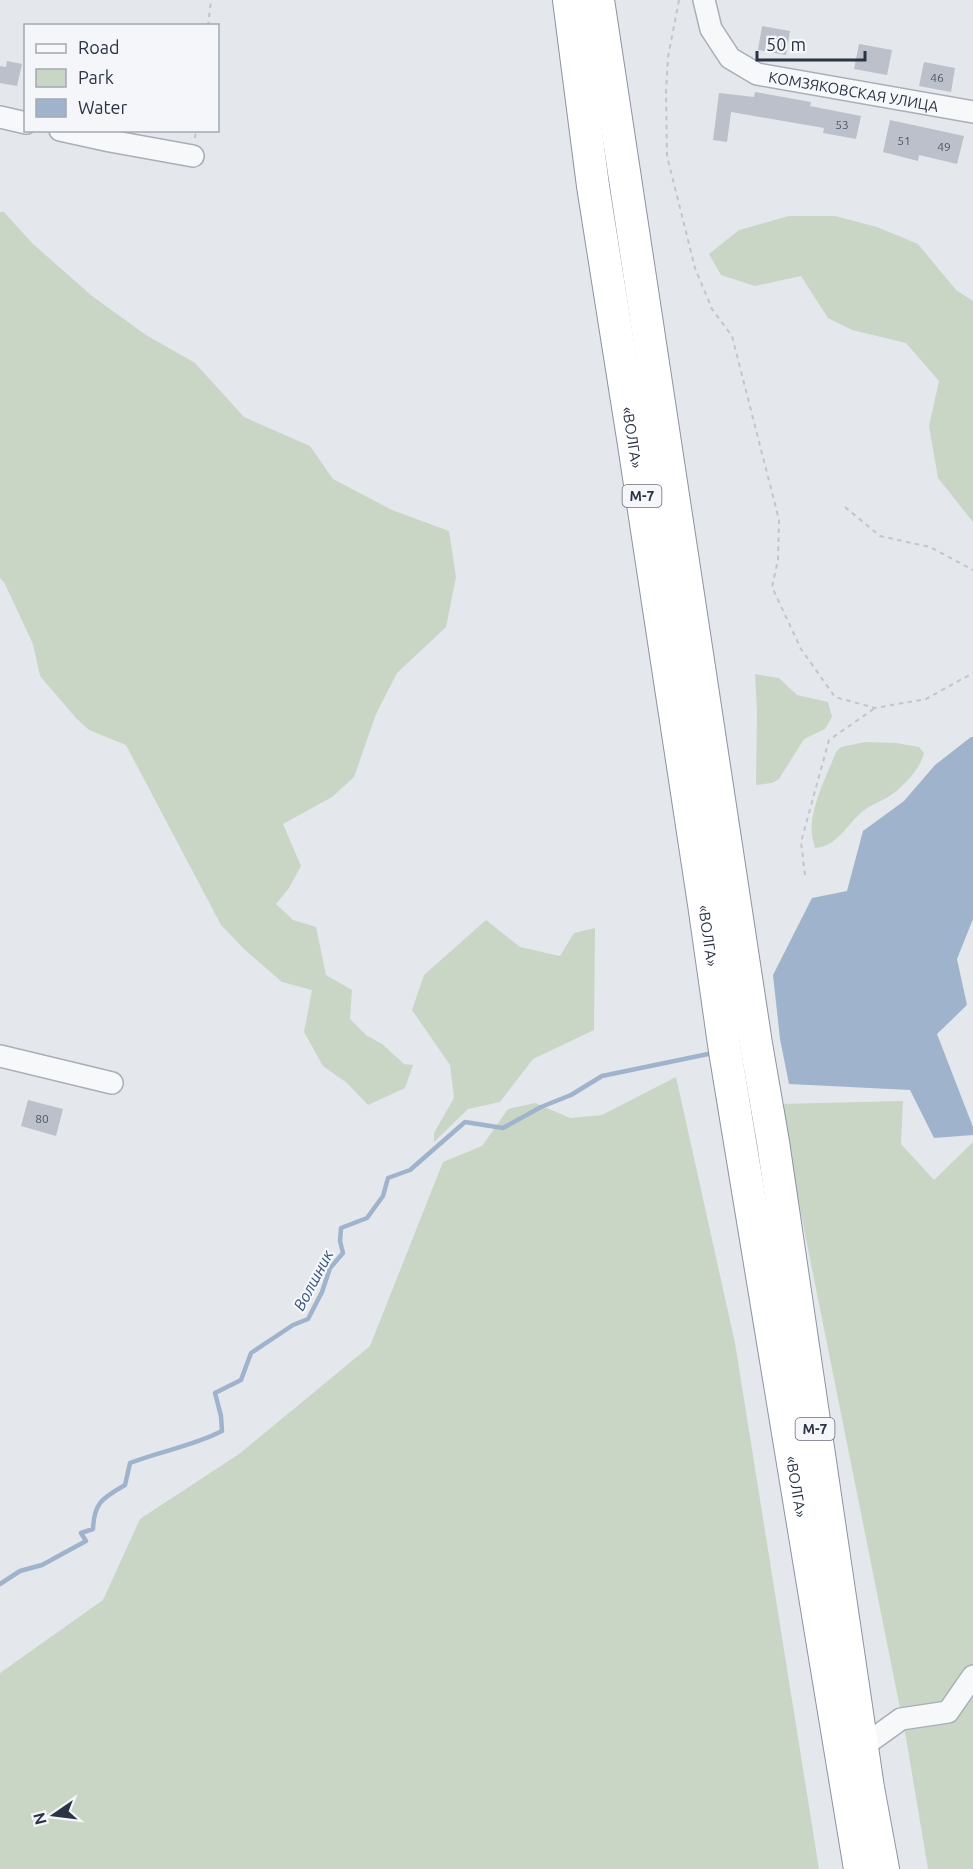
<svg xmlns="http://www.w3.org/2000/svg" width="973" height="1869" font-family="Ubuntu,sans-serif">
<rect width="100%" height="100%" fill="#e4e7ec"/>
<path fill="#c9d6c5" d="M 0,212 L 4,212 L 32,243 L 92,296 L 146,335 L 195,363 L 244,417 L 310,446 L 333,479 L 392,510 L 449,531 L 456,577 L 446,627 L 397,673 L 376,714 L 354,777 L 332,797 L 283,824 L 301,866 L 289,888 L 276,904 L 293,920 L 316,927 L 326,975 L 352,990 L 350,1019 L 366,1035 L 382,1044 L 404,1064 L 413,1065 L 405,1088 L 368,1105 L 347,1083 L 323,1066 L 304,1032 L 312,990 L 282,982 L 244,949 L 221,925 L 126,745 L 89,730 L 76,718 L 40,676 L 33,644 L 4,582 L 0,578 Z
M 789,216 L 835,216 L 877,227 L 918,244 L 956,290 L 973,301 L 973,522 L 938,478 L 929,426 L 939,381 L 906,343 L 852,330 L 828,318 L 801,276 L 755,286 L 721,275 L 709,254 L 739,230 Z
M 755,674 L 779,678 L 797,695 L 828,702 L 832,717 L 825,729 L 804,739 L 779,779 L 772,783 L 756,785 L 757,711 Z
M 865,742 L 896,743 L 919,747 L 924,753 C 920,770 902,788 888,797 C 880,802 870,805 863,811 C 848,823 837,847 815,848 C 814,843 812,838 812,834 C 809,810 827,775 836,752 L 841,747 Z
M 486,920 L 520,947 L 560,956 L 574,933 L 595,928 L 594,1030 L 533,1059 L 500,1102 L 468,1109 L 434,1142 L 434,1133 L 454,1098 L 450,1065 L 412,1010 L 424,975 Z
M 676,1077 L 735,1343 L 819,1869 L 0,1869 L 0,1673 L 103,1600 L 140,1519 L 239,1454 L 370,1346 L 443,1162 L 482,1146 L 508,1109 L 535,1103 L 570,1118 L 602,1115 Z
M 903,1101 L 901,1144 L 934,1180 L 973,1142 L 973,1869 L 928,1869 L 906,1738 L 779,1104 Z"/>
<path fill="#9fb4cc" d="M 971,737 L 973,737 L 973,919 L 957,959 L 967,1005 L 937,1034 L 973,1127 L 973,1135 L 934,1138 L 910,1090 L 789,1084 L 780,1039 L 773,975 L 812,898 L 847,891 L 863,831 L 904,801 L 935,765 Z"/>
<g fill="none" stroke-linecap="round" stroke-linejoin="round">
<path stroke="#9fb4cc" stroke-width="4.5" d="M 0,1584 L 20,1571 L 42,1565 L 86,1541 L 81,1533 L 93,1529 C 94,1502 103,1498 125,1485 L 130,1463 C 161,1451 193,1446 222,1431 L 221,1416 L 215,1393 L 241,1380 L 251,1353 L 293,1325 L 308,1319 L 322,1292 L 330,1268 L 343,1253 L 340,1241 L 341,1228 L 367,1218 L 383,1196 L 388,1178 L 410,1170 L 465,1122 L 503,1128 L 541,1107 L 571,1095 L 602,1076 L 713,1053"/>
</g>
<path fill="#bbc0ca" d="M 762,26 L 790,31 L 786,55 L 758,50 Z
M 859,44 L 892,50 L 887,75 L 854,69 Z
M 7,61 L 22,64 L 17,86 L 0,83 L 0,66 L 6,67 Z
M 924,62 L 955,68 L 951,92 L 919,86 Z
M 755,92 L 811,102 L 810,106 L 861,116 L 856,139 L 823,133 L 824,128 L 731,112 L 727,142 L 713,140 L 719,93 L 754,97 Z
M 890,120 L 964,136 L 957,164 L 919,155 L 918,161 L 883,152 Z
M 28,1100 L 63,1109 L 56,1136 L 21,1126 Z"/>
<g fill="none" stroke-linecap="round" stroke-linejoin="round">
<defs>
<g id="minor">
<path id="s1" d="M 704,0 L 711,29 L 730,58 L 757,74 L 973,112"/>
<path d="M 0,117 L 26,123"/>
<path d="M 60,130 L 110,141 L 193,156"/>
<path d="M 0,1056 L 112,1083"/>
<path d="M 862,1747 L 901,1719 L 948,1712 L 973,1676"/>
</g>
<g id="highway">
<path id="s2" d="M 569,0 L 593,186 L 633,438 L 704,904 L 725,1051 L 860,1869"/>
<path d="M 598,0 L 756,1044 L 773,1142 L 868,1788 L 883,1869"/>
</g>
</defs>
<use href="#minor" stroke="#a9aeb7" stroke-width="24"/>
<use href="#highway" stroke="#8b94a3" stroke-width="34"/>
<path stroke="#c2c5cb" stroke-width="2" stroke-dasharray="4.5 4.5" stroke-linecap="butt" d="M 679,0 L 668,57 L 666,92 L 667,156 L 695,268 L 712,309 L 732,336 L 779,520 L 778,560 L 772,587 L 801,649 L 835,697 L 875,708 L 926,699 L 973,673
M 208,26 L 211,0
M 195,138 L 196,130
M 845,507 L 880,536 L 930,547 L 973,570
M 805,875 L 801,842 L 829,740 L 875,708"/>
<use href="#minor" stroke="#f7f8fa" stroke-width="21"/>
<use href="#highway" stroke="#fff" stroke-width="32"/>
</g>
<g text-anchor="middle" dominant-baseline="central" stroke-width="4.5" stroke-linejoin="round" paint-order="stroke">
<g font-size="12" fill="#4f5766">
<text x="937" y="77">46</text>
<text x="842" y="124">53</text>
<text x="904" y="140">51</text>
<text x="944" y="146">49</text>
<text x="42" y="1118">80</text>
</g>
<g fill="#f4f6f9" stroke="#676e7b" stroke-width="1.5">
<rect x="622.5" y="485" width="39" height="22" rx="4.5"/>
<rect x="795.5" y="1418" width="39" height="22" rx="4.5"/>
</g>
<g font-size="14" font-weight="bold" fill="#2b3445">
<text x="642" y="496">М-7</text>
<text x="815" y="1429">М-7</text>
</g>
<g font-size="15" fill="#2b3445" stroke="#f4f6f9">
<text stroke="none"><textPath href="#s1" startOffset="194">КОМЗЯКОВСКАЯ УЛИЦА</textPath></text>
<text stroke="none"><textPath href="#s2" startOffset="442">«ВОЛГА»</textPath></text>
<text stroke="none"><textPath href="#s2" startOffset="946">«ВОЛГА»</textPath></text>
<text stroke="none"><textPath href="#s2" startOffset="1504">«ВОЛГА»</textPath></text>
</g>
<g font-size="16" font-style="italic" fill="#34527a" stroke="#f4f6f9">
<text transform="translate(313 1280) rotate(-62)">Волшник</text>
</g>
</g>
<rect x="24" y="24" width="195" height="108" fill="#f4f6f9" stroke="#a4a8b1" stroke-width="1.5"/>
<rect x="36" y="44" width="30" height="9" fill="#f7f8fa" stroke="#a4a8b1" stroke-width="1.5"/>
<text x="78" y="54" font-size="18" fill="#2b3445">Road</text>
<rect x="36" y="69" width="30" height="18" fill="#c9d6c5" stroke="#a4a8b1" stroke-width="1.5"/>
<text x="78" y="84" font-size="18" fill="#2b3445">Park</text>
<rect x="36" y="99" width="30" height="18" fill="#9fb4cc" stroke="#a4a8b1" stroke-width="1.5"/>
<text x="78" y="114" font-size="18" fill="#2b3445">Water</text>
<g transform="translate(54 1815) rotate(256)" stroke="#f4f6f9" stroke-width="4.5" paint-order="stroke">
<path d="M0-4.5L10 22L0 15L-10 22Z" fill="#2b3445"/>
<text y="-9" font-size="16" font-weight="bold" text-anchor="middle" fill="#2b3445">N</text>
</g>
<path d="M757 51v9h108v-9" fill="none" stroke="#2b3445" stroke-width="3"/>
<text x="766" y="51" font-size="18" fill="#2b3445" stroke="#f4f6f9" stroke-width="4.5" paint-order="stroke">50 m</text>
</svg>
